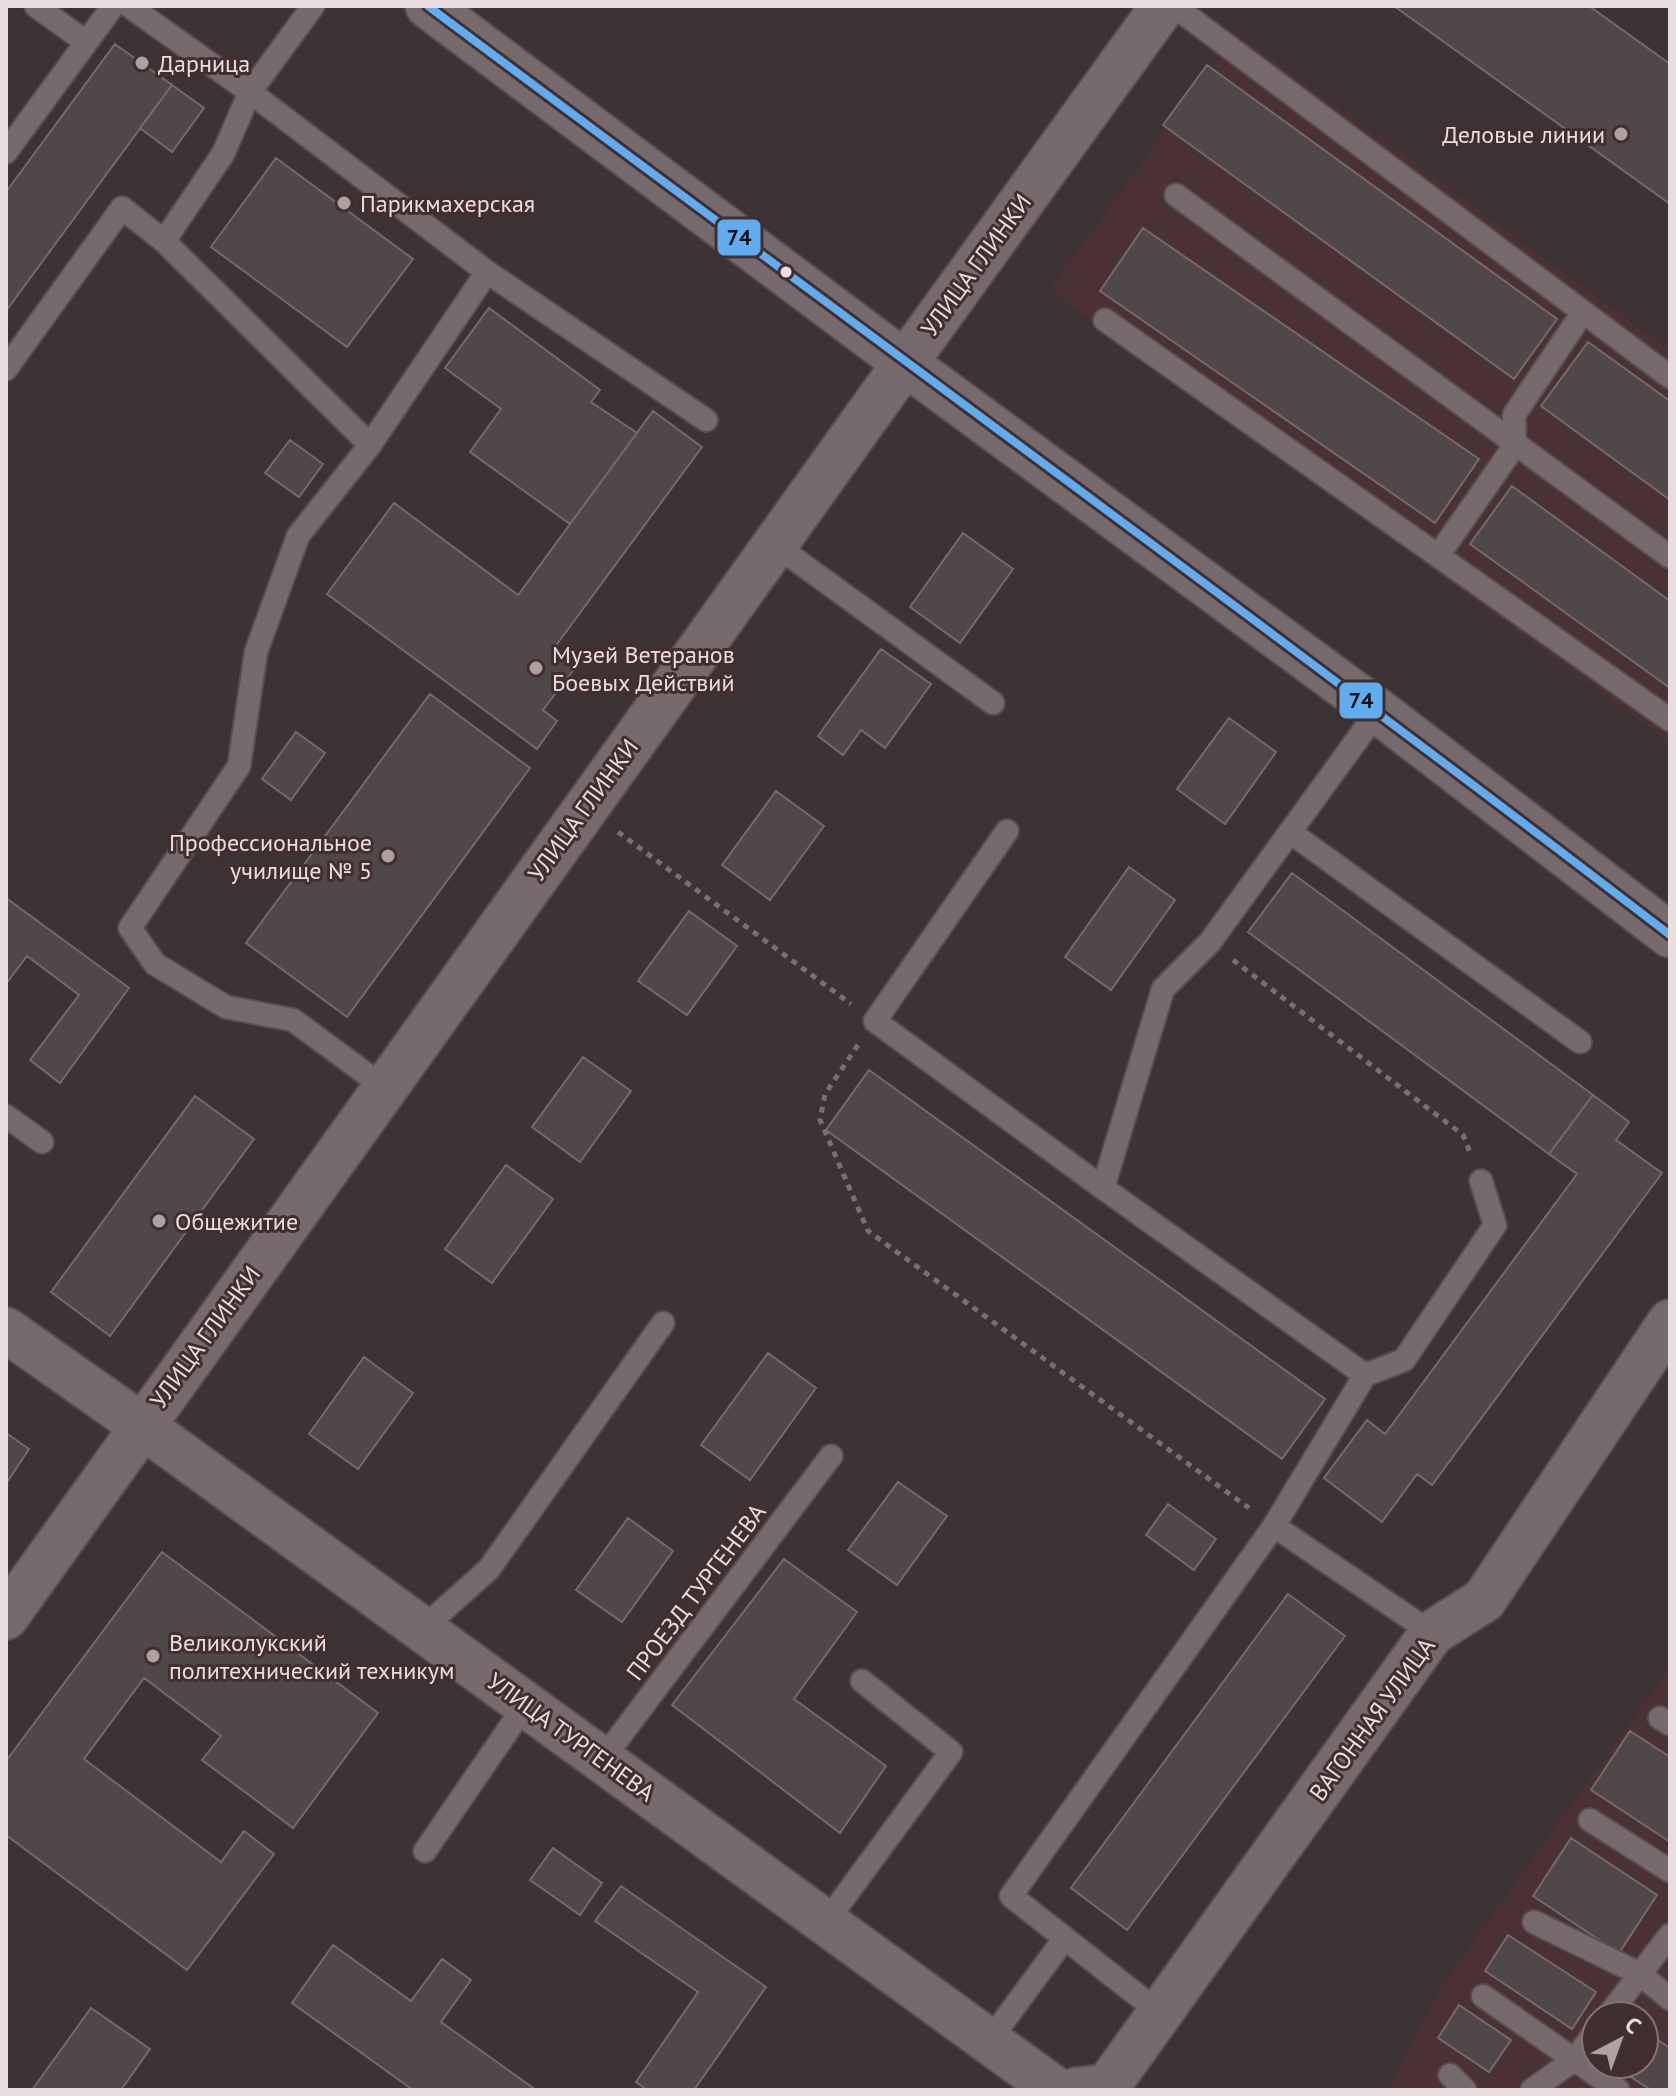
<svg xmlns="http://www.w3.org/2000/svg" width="1676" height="2096" font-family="'PT Sans',sans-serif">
<rect width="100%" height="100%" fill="#3d3234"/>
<path fill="#493136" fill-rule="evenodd" d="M 1236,33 L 1670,350 L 1670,743 L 1049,290 Z
M 1670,1667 L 1670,2090 L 1387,2090 L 1439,1989 ZM 1596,2016 L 1644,2016 L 1644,2064 L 1596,2064 Z"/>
<path fill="#504748" stroke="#736a6c" stroke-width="2" d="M 1394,6 L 1589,6 L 1670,64 L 1670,204 Z
M 115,44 L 172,85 L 6,311 L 6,192 Z
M 1207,65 L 1557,319 L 1514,379 L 1163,125 Z
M 172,85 L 204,108 L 172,152 L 140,128 Z
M 276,158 L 413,259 L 347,347 L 211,247 Z
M 1143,228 L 1479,459 L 1435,523 L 1100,291 Z
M 489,308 L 600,390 L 591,402 L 637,433 L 570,524 L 470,452 L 501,409 L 445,368 Z
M 1588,342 L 1670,401 L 1670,500 L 1541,406 Z
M 653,411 L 702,447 L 552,651 L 575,668 L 543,710 L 557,721 L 537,749 L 327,594 L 394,503 L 518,595 Z
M 290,440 L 323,464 L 299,497 L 265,473 Z
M 1512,486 L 1670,601 L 1670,688 L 1470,544 Z
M 963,533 L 1013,569 L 960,643 L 910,607 Z
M 881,649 L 931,684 L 885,748 L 861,730 L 843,755 L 818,736 Z
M 430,694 L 530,768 L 347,1017 L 246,943 Z
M 1229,718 L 1276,752 L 1225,824 L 1177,789 Z
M 296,732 L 325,753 L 291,800 L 262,779 Z
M 776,791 L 824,826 L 770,900 L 722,865 Z
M 1129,867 L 1175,900 L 1111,990 L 1065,957 Z
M 1292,873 L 1593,1095 L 1549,1154 L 1248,932 Z
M 6,898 L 129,988 L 60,1083 L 30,1060 L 79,995 L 27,956 L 6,984 Z
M 689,911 L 737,946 L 687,1015 L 638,981 Z
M 583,1057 L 631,1091 L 580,1162 L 532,1127 Z
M 869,1070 L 1325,1399 L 1282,1459 L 826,1130 Z
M 1593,1095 L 1629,1122 L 1616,1140 L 1662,1173 L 1432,1485 L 1417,1474 L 1382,1522 L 1324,1478 L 1367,1420 L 1385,1434 L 1577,1174 L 1549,1154 Z
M 195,1096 L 254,1139 L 110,1336 L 51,1292 Z
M 506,1165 L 553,1199 L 492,1283 L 445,1249 Z
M 768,1353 L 816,1388 L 750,1480 L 701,1445 Z
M 364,1357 L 413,1393 L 358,1469 L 309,1434 Z
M 6,1433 L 29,1449 L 6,1484 Z
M 898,1482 L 947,1516 L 897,1585 L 848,1550 Z
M 1168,1504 L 1216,1539 L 1194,1570 L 1146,1535 Z
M 628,1518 L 673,1551 L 622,1622 L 576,1590 Z
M 162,1552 L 378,1713 L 293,1828 L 202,1760 L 221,1736 L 144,1678 L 84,1759 L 221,1862 L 244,1831 L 274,1854 L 187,1970 L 6,1835 L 6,1761 Z
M 162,1552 L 378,1713 L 293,1828 L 202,1760 L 221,1736 L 144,1678 L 84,1759 L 221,1862 L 244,1831 L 274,1854 L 187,1970 L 6,1835 L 6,1761 Z
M 784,1559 L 857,1612 L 794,1699 L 886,1766 L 840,1833 L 672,1705 Z
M 1288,1594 L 1345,1636 L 1127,1930 L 1071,1888 Z
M 1630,1731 L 1670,1757 L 1670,1842 L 1591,1790 Z
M 1571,1838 L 1657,1895 L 1619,1953 L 1533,1896 Z
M 553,1848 L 602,1883 L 580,1915 L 530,1880 Z
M 621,1886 L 766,1987 L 694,2090 L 647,2090 L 636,2082 L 698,1992 L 595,1921 Z
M 1508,1935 L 1596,1992 L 1572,2029 L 1485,1971 Z
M 333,1945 L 411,2001 L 442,1959 L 471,1980 L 441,2022 L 536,2090 L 413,2090 L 292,2003 Z
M 1459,2005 L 1511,2040 L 1489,2072 L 1438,2038 Z
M 91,2008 L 150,2049 L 121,2090 L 32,2090 Z
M 1644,2031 L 1670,2048 L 1670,2090 L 1651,2090 L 1611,2064 L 1644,2064 Z"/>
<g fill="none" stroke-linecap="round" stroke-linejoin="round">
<defs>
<path id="service" d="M 36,6 L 86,42
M 129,6 L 250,92 L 487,272 L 706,420
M 1174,6 L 1670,377
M 6,152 L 113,6
M 1176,195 L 1670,557
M 164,241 L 370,445
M 1105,320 L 1670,720
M 6,369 L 122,208 L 164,241 L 223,154 L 250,92 L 313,6
M 774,544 L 993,703
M 1438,556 L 1515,445 L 1514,415 L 1583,312
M 1007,831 L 875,1021 L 1103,1188
M 1290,832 L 1580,1042
M 384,1087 L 293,1020 L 226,1007 L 155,964 L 130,928 L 239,766 L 256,652 L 298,536 L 370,445 L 487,272
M 6,1116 L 42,1142
M 1365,1375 L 1103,1188 L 1163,989 L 1210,942 L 1378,711
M 422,1629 L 489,1569 L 663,1323
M 1432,1633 L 1274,1526 L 1365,1375 L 1404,1360 L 1495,1225 L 1481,1181
M 1660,1718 L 1670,1724
M 602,1760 L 831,1456
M 1590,1820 L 1670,1871
M 425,1851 L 526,1704
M 826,1922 L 951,1752 L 862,1681
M 1534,1922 L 1640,1974 L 1670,1999
M 1483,1996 L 1618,2090
M 1160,2013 L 1011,1896 L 1274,1526
M 1608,2016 L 1670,1935
M 989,2041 L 1065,1938
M 1450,2075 L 1465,2090
M 1532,2090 L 1575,2059 L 1596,2031"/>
<path id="minor" d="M 1163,6 L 905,363 L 1378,711 L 1670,935
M 6,1330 L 141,1425 L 1056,2090
M 1076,2090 L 1107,2087 L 1432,1633 L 1484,1600 L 1670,1322"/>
<path id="tertiary" d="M 6,1617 L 905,363 L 428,6"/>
</defs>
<use href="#service" stroke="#584e50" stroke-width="26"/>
<use href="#minor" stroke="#584e50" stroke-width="48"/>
<use href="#tertiary" stroke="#584e50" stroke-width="48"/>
<path stroke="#796e70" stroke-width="5" stroke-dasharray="6 6" stroke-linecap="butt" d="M 618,832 L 851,1004
M 1233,960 L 1463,1135 L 1471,1155
M 858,1045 L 825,1094 L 820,1120 L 868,1231 L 1249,1508"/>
<use href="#service" stroke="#776a6c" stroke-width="22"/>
<use href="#minor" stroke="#776a6c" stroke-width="44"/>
<use href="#tertiary" stroke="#776a6c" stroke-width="44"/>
<defs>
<path id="bus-1" d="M 428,6 C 842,316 1260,620 1670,935"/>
</defs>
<use href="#bus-1" stroke="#412e31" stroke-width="14"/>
<use href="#bus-1" stroke="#60acee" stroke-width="8"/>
</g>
<g fill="#ada1a3" stroke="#412e31" stroke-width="3">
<circle cx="142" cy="63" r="8"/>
<circle cx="1621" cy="134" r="8"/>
<circle cx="344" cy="203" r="8"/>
<circle cx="536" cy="668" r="8"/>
<circle cx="388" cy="856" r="8"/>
<circle cx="159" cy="1221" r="8"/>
<circle cx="153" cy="1656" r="8"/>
</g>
<circle fill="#eadddf" stroke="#412e31" stroke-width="3" cx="786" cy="272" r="7"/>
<g text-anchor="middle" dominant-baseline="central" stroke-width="6" stroke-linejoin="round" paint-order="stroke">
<g font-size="24" fill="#eadddf" stroke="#412e31" text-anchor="start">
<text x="158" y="63">Дарница</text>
<text x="1605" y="134" text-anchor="end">Деловые линии</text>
<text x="360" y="203">Парикмахерская</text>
<text x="552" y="654">Музей Ветеранов<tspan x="552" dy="28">Боевых Действий</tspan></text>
<text x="372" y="842" text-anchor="end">Профессиональное<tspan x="372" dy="28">училище № 5</tspan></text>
<text x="175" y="1221">Общежитие</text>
<text x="169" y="1642">Великолукский<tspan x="169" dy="28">политехнический техникум</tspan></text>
</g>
<g font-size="24" fill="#eadddf" stroke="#412e31">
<text transform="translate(976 265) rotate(-54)">УЛИЦА ГЛИНКИ</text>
<text transform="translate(583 810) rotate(-54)">УЛИЦА ГЛИНКИ</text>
<text transform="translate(205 1337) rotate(-54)">УЛИЦА ГЛИНКИ</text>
<text transform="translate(696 1592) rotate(-53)">ПРОЕЗД ТУРГЕНЕВА</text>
<text transform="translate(1372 1719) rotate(-54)">ВАГОННАЯ УЛИЦА</text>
<text transform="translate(571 1737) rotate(36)">УЛИЦА ТУРГЕНЕВА</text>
</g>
</g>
<g stroke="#412e31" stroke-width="3">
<rect x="716" y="218" width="46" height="39" rx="8" fill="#60acee"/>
<rect x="1338" y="681" width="46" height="39" rx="8" fill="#60acee"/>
</g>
<g font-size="22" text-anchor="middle" font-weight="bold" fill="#111">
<text x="739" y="245">74</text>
<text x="1361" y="708">74</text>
</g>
<rect width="1676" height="2096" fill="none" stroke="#eadddf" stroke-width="16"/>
<g transform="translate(1620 2040) rotate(41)"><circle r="38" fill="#412e31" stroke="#857477" stroke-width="2"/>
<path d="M0-6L14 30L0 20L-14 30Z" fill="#ada1a3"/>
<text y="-12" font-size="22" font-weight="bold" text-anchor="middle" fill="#eadddf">С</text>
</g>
</svg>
